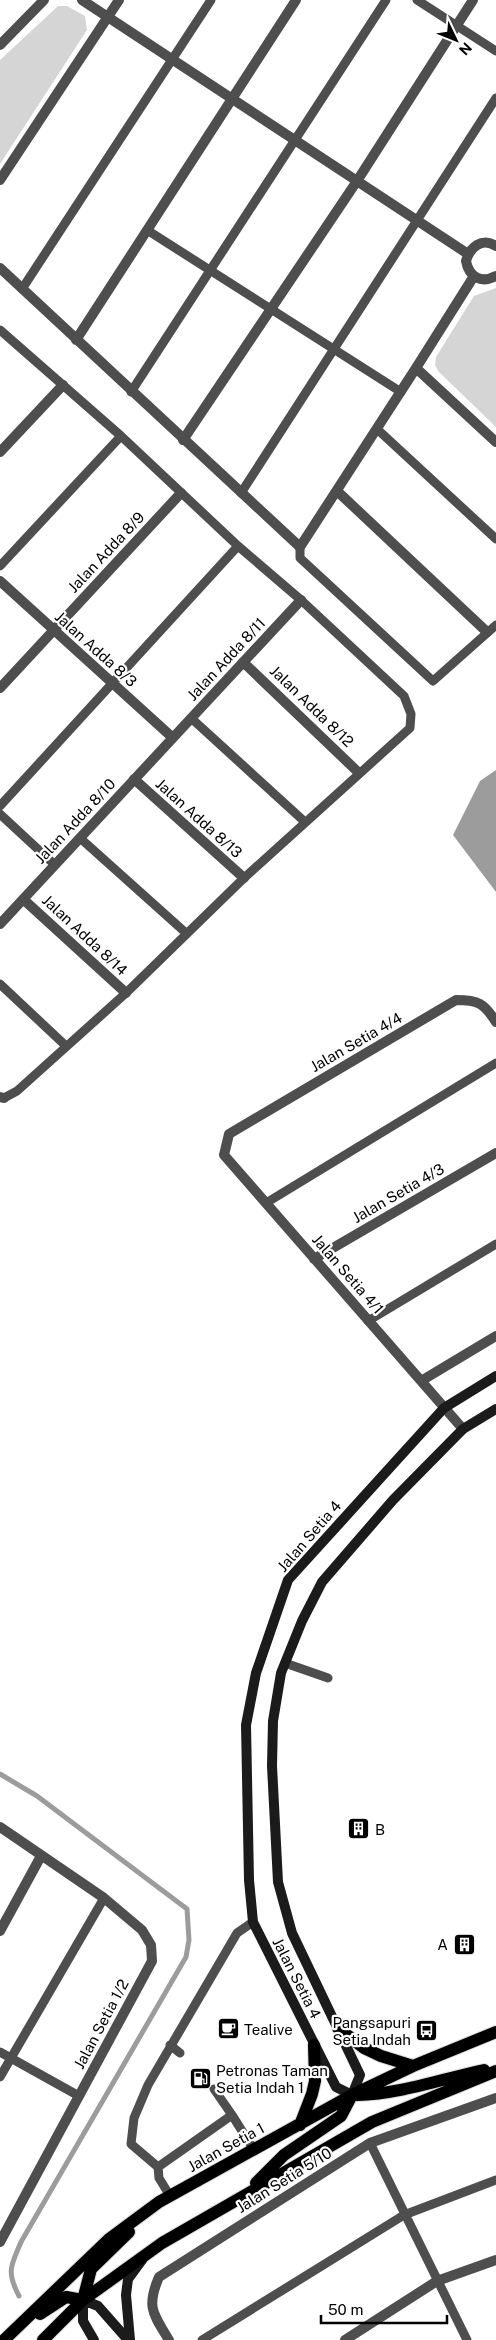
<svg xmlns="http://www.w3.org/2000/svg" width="496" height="2340" font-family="'Public Sans',sans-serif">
<rect width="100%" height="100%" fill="#fff"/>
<path fill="#d5d5d5" d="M 58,6 L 67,6 L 85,16 L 87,30 L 0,164 L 0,60 Z
M 496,288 L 496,427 L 439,372 L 435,365 L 436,357 L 474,296 Z"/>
<path fill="#9c9c9c" d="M 496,770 L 496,892 L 453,835 L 480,781 Z"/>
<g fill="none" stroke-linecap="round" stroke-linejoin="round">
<path stroke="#9c9c9c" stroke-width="5" d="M 0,1774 L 37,1796 L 187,1909 L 189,1940 L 186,1957 L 21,2242 C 11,2266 6,2271 19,2296"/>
<defs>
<path id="primary" d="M 338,2028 L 364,2048 L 381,2056 L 413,2066
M 357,2095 C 400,2094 442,2079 484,2070
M 300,2125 L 312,2094 L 315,2081 L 314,2045
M 256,2183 L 284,2155 L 341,2116 L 352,2095
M 83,2300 L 91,2269 L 129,2232
M 40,2314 L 66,2297 L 83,2300
M 4,2340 L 109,2239 L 159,2202 L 352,2095 L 413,2066 L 496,2032
M 43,2340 L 83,2300 L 162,2243 L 372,2122 L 496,2071"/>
</defs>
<use href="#primary" stroke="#dbdbdb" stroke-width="14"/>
<path stroke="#4e4e4e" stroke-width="9" d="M 417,0 L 496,51
M 147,230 L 401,392
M 22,289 L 211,0
M 0,330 L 121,436 L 238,546 L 301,600 L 404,696 L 411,714 L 410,728 L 244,878 L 126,993 L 17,1091 L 4,1098
M 131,392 L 386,0
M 377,429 L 496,539
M 241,493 L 496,98
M 300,547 L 300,558 L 433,681 L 496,625
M 0,566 L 121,436
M 191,718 L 305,822
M 0,806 L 238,546
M 0,814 L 55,865
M 80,838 L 186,933
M 0,984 L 66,1046
M 266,1203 L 496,1063
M 368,1321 L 496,1244
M 285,1663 L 328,1678
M 170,2045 L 180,2053
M 0,2052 L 79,2096
M 0,2077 L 104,1898
M 214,2089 L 232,2115
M 370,2143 L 467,2340
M 158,2167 L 131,2144 L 134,2118 L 148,2085 L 237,1933 L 253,1922
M 170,2196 L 159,2178 L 158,2167 L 232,2115 L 254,2150
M 202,2340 L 404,2215 L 496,2180"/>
<path stroke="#4e4e4e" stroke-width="10" d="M 82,0 L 468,254
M 0,45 L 44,0
M 0,180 L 119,0
M 496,246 C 482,237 470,247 466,261 C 469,277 481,284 496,276
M 0,268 L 300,547 L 416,368 L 474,276
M 76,340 L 296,0
M 416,368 L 496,442
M 183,440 L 357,181 L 473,0
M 0,452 L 63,385
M 337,491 L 487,632
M 0,581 L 173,738
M 243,662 L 359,773
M 0,688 L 181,493
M 134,779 L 244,878
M 23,899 L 126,993
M 0,924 L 301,600
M 0,1097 L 4,1098
M 314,1259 L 496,1153
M 421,1381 L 496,1336
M 463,1429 L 224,1155 L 229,1134 L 456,1000 C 478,1000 484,1003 496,1022
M 0,1827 L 104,1898 L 142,1930 L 151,1945 L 152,1961 L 0,2242
M 0,1931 L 41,1856
M 169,2340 C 153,2314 146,2307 159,2277 L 370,2143 L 496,2098
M 345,2340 L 437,2281 L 496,2260"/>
<path stroke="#1b1b1b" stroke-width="10" d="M 496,1376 L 444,1408 L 288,1580 L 256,1673 L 246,1725 L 249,1880 L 253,1922 L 336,2087 L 352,2095 L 360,2075 L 292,1933 L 278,1882 L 272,1766 L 273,1721 L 281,1673 L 302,1621 L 322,1582 L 393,1500 L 463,1429 L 496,1409
M 94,2340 L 83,2321 L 83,2300 L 98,2306 L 128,2340
M 130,2340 L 126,2295 L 128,2279 L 142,2260"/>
<use href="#primary" stroke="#000" stroke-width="12"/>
</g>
<defs>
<symbol id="building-square" viewBox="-11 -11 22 22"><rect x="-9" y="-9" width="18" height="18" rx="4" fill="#000" stroke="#fff"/><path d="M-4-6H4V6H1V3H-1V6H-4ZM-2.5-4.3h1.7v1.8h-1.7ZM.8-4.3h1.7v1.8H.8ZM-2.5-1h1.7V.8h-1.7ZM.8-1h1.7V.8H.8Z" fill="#fff"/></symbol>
<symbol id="cafe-square" viewBox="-11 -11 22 22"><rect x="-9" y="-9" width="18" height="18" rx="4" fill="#000" stroke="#fff"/><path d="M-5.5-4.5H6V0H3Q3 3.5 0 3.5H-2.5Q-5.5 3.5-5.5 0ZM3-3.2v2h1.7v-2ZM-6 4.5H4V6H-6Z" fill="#fff"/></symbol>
<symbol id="bus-square" viewBox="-11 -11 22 22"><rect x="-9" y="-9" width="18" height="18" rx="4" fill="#000" stroke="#fff"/><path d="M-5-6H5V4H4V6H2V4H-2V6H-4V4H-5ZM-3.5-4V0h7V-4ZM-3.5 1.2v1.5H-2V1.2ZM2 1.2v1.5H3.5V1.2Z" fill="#fff"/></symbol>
<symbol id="fuel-square" viewBox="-11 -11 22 22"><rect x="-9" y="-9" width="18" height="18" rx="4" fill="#000" stroke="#fff"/><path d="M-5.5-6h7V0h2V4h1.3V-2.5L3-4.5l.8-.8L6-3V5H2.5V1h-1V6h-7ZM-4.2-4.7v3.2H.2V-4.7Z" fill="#fff"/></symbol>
</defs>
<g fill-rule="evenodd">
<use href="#building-square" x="346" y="1816" width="25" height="25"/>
<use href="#building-square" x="452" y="1932" width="25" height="25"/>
<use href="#cafe-square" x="216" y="2016" width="25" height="25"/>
<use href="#bus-square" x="414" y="2018" width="25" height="25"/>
<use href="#fuel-square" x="188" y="2066" width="25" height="25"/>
</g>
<g text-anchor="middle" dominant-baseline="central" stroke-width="4.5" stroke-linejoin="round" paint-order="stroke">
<g font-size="15" fill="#000" stroke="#fff">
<text transform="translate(106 552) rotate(-47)">Jalan Adda 8/9</text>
<text transform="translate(96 649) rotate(42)">Jalan Adda 8/3</text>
<text transform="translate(226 659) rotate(-47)">Jalan Adda 8/11</text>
<text transform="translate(312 706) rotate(44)">Jalan Adda 8/12</text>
<text transform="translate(199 818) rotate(42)">Jalan Adda 8/13</text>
<text transform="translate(75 821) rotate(-47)">Jalan Adda 8/10</text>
<text transform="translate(85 935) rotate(43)">Jalan Adda 8/14</text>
<text transform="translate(356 1042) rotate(-30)">Jalan Setia 4/4</text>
<text transform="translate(398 1193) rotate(-30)">Jalan Setia 4/3</text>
<text transform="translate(348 1274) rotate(49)">Jalan Setia 4/1</text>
<text transform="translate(309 1536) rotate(-49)">Jalan Setia 4</text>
<text transform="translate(297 1978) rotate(63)">Jalan Setia 4</text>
<text transform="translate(101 2024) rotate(-62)">Jalan Setia 1/2</text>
<text transform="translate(226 2147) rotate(-29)">Jalan Setia 1</text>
<text transform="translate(284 2180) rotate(-32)">Jalan Setia 5/10</text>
</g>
<g font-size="15" fill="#000" stroke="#fff" text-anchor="start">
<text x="375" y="1829">B</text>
<text x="448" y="1944" text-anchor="end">A</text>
<text x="411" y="2022" text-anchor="end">Pangsapuri<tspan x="411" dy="17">Setia Indah</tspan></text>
<text x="244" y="2029">Tealive</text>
<text x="216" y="2070">Petronas Taman<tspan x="216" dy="17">Setia Indah 1</tspan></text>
</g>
</g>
<g transform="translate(456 40) rotate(133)" stroke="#ffffff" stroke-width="4" paint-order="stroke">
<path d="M0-4L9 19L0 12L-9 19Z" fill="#000000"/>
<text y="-8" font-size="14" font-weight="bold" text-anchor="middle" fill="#000000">N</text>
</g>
<path d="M321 2315v8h126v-8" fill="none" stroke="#000000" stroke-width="2.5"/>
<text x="328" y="2315" font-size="15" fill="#000000" stroke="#ffffff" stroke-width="4" paint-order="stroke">50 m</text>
</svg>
